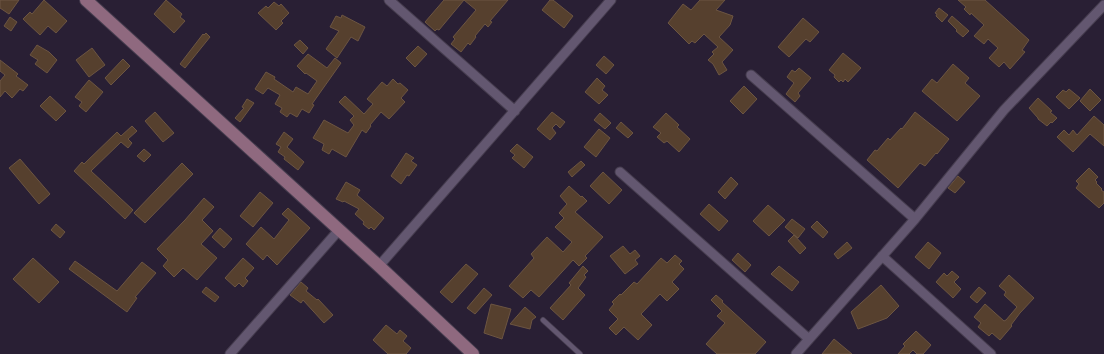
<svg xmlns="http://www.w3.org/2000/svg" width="1104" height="354" font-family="Roboto,sans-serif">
<rect width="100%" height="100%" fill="#291f34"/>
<path fill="#56402e" stroke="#6c5542" d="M 0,0 L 19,0 L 9,14 L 0,8 Z
M 44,0 L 67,21 L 56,33 L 48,26 L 40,35 L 23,19 L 30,12 L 32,14 Z
M 166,0 L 182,14 L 180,17 L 185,21 L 174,33 L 154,14 Z
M 444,0 L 508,0 L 490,21 L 492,22 L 488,27 L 485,24 L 475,36 L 476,37 L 470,45 L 468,43 L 461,52 L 451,44 L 455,39 L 453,37 L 476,10 L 464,0 L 439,30 L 437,29 L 435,31 L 425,22 Z
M 550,0 L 553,0 L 573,16 L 564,28 L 542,10 Z
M 700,0 L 725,0 L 716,10 L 733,16 L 730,25 L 719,37 L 733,50 L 722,62 L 727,70 L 719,75 L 713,64 L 708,60 L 714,54 L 712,52 L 718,47 L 704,34 L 695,43 L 692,41 L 689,44 L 668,23 L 683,4 L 691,10 Z
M 958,0 L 985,0 L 1029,40 L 1022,50 L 1025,52 L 1010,69 L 1004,62 L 999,67 L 989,58 L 998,48 L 988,39 L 984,44 L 974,36 L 984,25 L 971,13 L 970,15 L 964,9 L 966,7 Z
M 274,2 L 279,6 L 281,4 L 289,13 L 281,21 L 283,23 L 276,30 L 258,13 L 266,6 L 268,8 Z
M 939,8 L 948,15 L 942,22 L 936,16 L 937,14 L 935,13 Z
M 342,15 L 365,27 L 358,41 L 351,37 L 337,58 L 326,49 L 339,31 L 330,27 L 336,16 L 341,18 Z
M 952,16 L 969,31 L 963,37 L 956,31 L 957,30 L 948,21 Z
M 10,17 L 17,22 L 11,31 L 4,26 Z
M 803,18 L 819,32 L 810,42 L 806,39 L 789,57 L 778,47 Z
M 206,33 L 210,37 L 185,68 L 180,64 L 203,34 L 204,35 Z
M 300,40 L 308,48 L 303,54 L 294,45 Z
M 37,45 L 49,52 L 57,60 L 47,73 L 35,64 L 38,60 L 30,55 Z
M 418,46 L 427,54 L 415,67 L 406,58 Z
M 92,48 L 105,65 L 89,77 L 76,60 Z
M 843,53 L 861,68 L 848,82 L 845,79 L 843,82 L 841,80 L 839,82 L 834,77 L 835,75 L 829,70 Z
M 308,54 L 327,68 L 335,58 L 341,63 L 312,104 L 314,105 L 309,113 L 302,109 L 297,117 L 290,113 L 287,117 L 280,112 L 282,108 L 275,104 L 280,95 L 268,88 L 263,94 L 255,89 L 266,72 L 275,77 L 274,79 L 293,92 L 296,87 L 308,94 L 317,81 L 306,73 L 305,74 L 297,66 Z
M 604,56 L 614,65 L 606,74 L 596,65 Z
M 123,59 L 130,66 L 111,85 L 105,78 Z
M 0,60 L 18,74 L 16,76 L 28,85 L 23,91 L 20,89 L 12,98 L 5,91 L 0,97 L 0,81 L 5,75 L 0,71 Z
M 953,64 L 969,78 L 965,83 L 980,96 L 957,121 L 922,91 L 932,79 L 937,83 Z
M 799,68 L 811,78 L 798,93 L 800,96 L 795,102 L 786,94 L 794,83 L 787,77 L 792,70 L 795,72 Z
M 597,78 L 605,86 L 602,90 L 608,95 L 599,104 L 585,92 Z
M 393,79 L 398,84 L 400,83 L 408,90 L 401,98 L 405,102 L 389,119 L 381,112 L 370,125 L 371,126 L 366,133 L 362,130 L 346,157 L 332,149 L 329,154 L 322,150 L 324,144 L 313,138 L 324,120 L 348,133 L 354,125 L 350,120 L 354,116 L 339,102 L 345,96 L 364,114 L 373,104 L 367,99 L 382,82 L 387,86 Z
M 89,80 L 103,92 L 86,112 L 79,106 L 82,102 L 75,97 Z
M 744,86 L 757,99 L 743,114 L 730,101 Z
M 1069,89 L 1080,98 L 1069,109 L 1056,97 L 1063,90 L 1066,92 Z
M 1090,89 L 1101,100 L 1090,111 L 1080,101 Z
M 50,96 L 66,111 L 56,121 L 40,106 Z
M 1038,98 L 1052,111 L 1050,112 L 1057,118 L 1052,123 L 1051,122 L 1047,126 L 1038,119 L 1038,118 L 1029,108 Z
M 247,99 L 254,103 L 240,122 L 235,118 L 244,108 L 242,107 Z
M 155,112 L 174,133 L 163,142 L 145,121 Z
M 552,112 L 565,122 L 560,128 L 556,124 L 552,128 L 556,133 L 550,140 L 537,129 Z
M 915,112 L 949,139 L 937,154 L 936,153 L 925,166 L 920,163 L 898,188 L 867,160 L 875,150 L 877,151 L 888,138 L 890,140 L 901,128 L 902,129 Z
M 600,113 L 611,123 L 605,129 L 594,120 Z
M 666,113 L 679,125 L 677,127 L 690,139 L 679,152 L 667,141 L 664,143 L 657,137 L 661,133 L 653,127 Z
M 1094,116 L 1104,125 L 1104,146 L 1090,134 L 1073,152 L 1057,137 L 1064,130 L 1069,135 L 1073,130 L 1077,135 Z
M 621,122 L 633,133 L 628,138 L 616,128 Z
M 132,126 L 137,131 L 128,139 L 132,143 L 128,148 L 121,142 L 91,171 L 133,210 L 125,219 L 74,171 L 82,162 L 84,164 L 117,132 L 121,136 Z
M 599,129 L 610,138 L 596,157 L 584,147 Z
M 284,132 L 293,139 L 287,147 L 304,162 L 298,170 L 284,159 L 285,157 L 278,152 L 281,147 L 276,144 Z
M 517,144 L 533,157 L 524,168 L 512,158 L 515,155 L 510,151 Z
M 144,149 L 151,155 L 144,162 L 137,156 Z
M 406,153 L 414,158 L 411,161 L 417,165 L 409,176 L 407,175 L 401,184 L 391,176 Z
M 20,159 L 50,194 L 39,204 L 9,168 Z
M 581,161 L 585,165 L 572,177 L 568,172 Z
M 182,163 L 193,174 L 145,223 L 134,213 Z
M 1089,168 L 1098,177 L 1095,180 L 1097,182 L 1096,183 L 1102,189 L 1101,190 L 1104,192 L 1104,203 L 1099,208 L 1076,188 L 1079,184 L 1076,181 Z
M 603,172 L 622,190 L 609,204 L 590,186 Z
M 958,176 L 965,182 L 955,193 L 948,188 Z
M 731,177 L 738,184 L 725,199 L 718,192 Z
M 346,182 L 360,190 L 357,195 L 384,218 L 374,230 L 371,227 L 369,229 L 363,224 L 364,222 L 355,214 L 359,209 L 344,201 L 343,202 L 336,199 Z
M 569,186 L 581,197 L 582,196 L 587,201 L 575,212 L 603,237 L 585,256 L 587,258 L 579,266 L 573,260 L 539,297 L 531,290 L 523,298 L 509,286 L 534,258 L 531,254 L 547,237 L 563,252 L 572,242 L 555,227 L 564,218 L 559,213 L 567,204 L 560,196 Z
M 260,192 L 273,203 L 253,227 L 240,216 Z
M 204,198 L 214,207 L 202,220 L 213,231 L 201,244 L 217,258 L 197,280 L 183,268 L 174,277 L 163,266 L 168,260 L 157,249 L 185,220 Z
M 709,204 L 728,221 L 719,231 L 700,214 Z
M 768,205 L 785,220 L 769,236 L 753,221 Z
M 288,208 L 310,228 L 277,265 L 267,255 L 263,260 L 246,244 L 261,227 L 274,239 L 289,220 L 282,214 Z
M 792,219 L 805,229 L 798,238 L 785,227 Z
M 817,221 L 828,232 L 823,238 L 811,227 Z
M 56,224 L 65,232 L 60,238 L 51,230 Z
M 220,228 L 232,239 L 224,248 L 212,237 Z
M 794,235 L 806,248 L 800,254 L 788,241 Z
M 847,242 L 852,248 L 838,259 L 834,254 Z
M 928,242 L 941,253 L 929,269 L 915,257 Z
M 623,246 L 630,254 L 635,250 L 640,256 L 635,260 L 638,264 L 625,274 L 610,256 Z
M 738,253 L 751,265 L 745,272 L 732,260 Z
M 675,255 L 682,261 L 679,264 L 684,269 L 672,282 L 679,289 L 667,301 L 660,294 L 641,314 L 652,325 L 638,340 L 624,327 L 616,335 L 609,328 L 618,319 L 609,310 L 614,304 L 612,302 L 620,294 L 621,295 L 634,282 L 637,284 L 661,258 L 667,263 Z
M 33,258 L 59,282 L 39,303 L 13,279 Z
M 243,258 L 254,268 L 245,278 L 248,281 L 243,287 L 239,283 L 235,287 L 225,278 Z
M 75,261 L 117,291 L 142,262 L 156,273 L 135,297 L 137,298 L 127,312 L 69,269 Z
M 466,264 L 478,274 L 452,303 L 440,292 Z
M 583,266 L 588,271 L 584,275 L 586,277 L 578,288 L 585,295 L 563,320 L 550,308 L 571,285 L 569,283 Z
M 779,266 L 799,282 L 792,291 L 771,274 Z
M 952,271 L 959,277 L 954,282 L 961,289 L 953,298 L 936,282 L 944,273 L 947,276 Z
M 1009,275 L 1034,298 L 1020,313 L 1011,325 L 1012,326 L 1000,340 L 992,333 L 989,336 L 978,327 L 981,323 L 974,317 L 985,304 L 1004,321 L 1006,320 L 1017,307 L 1004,295 L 1006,292 L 999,286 Z
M 301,282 L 308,288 L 306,291 L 317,300 L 318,299 L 333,315 L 324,323 L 303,300 L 301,303 L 290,295 Z
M 881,285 L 899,306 L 887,318 L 858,329 L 851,312 Z
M 206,287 L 219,297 L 215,302 L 202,292 Z
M 979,287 L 986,293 L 977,303 L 970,297 Z
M 484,288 L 492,295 L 475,314 L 467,308 Z
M 716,295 L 723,301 L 722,302 L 766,342 L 755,354 L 717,354 L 706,344 L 725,323 L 717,316 L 722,311 L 711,300 Z
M 491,304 L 511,309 L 502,339 L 484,333 Z
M 525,307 L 536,317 L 532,320 L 530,329 L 510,324 Z
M 386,325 L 397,334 L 400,330 L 407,336 L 403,341 L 411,348 L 406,354 L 388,354 L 373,340 Z
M 916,331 L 931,345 L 923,354 L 917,354 L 913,350 L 909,354 L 898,354 L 905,346 L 903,344 Z
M 834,339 L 852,354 L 822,354 Z"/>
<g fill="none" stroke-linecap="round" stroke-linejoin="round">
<defs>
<path id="lane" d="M 543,320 L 580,354"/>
<path id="street" d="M 389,0 L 515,111
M 751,75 L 915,219
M 620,172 L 809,339
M 882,256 L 991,354
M 379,266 L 611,0
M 230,354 L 339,230
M 796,354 L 915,219 L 1004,110 L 1104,5"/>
<path id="secondary" d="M 86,0 L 379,266 L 473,354"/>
</defs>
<use href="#lane" stroke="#463d4f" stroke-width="6"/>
<use href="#street" stroke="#463d4f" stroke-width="11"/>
<use href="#secondary" stroke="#463d4f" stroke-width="14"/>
<use href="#lane" stroke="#635770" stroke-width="4.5"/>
<use href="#street" stroke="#635770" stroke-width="9"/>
<use href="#secondary" stroke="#8f697f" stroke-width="12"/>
</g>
</svg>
